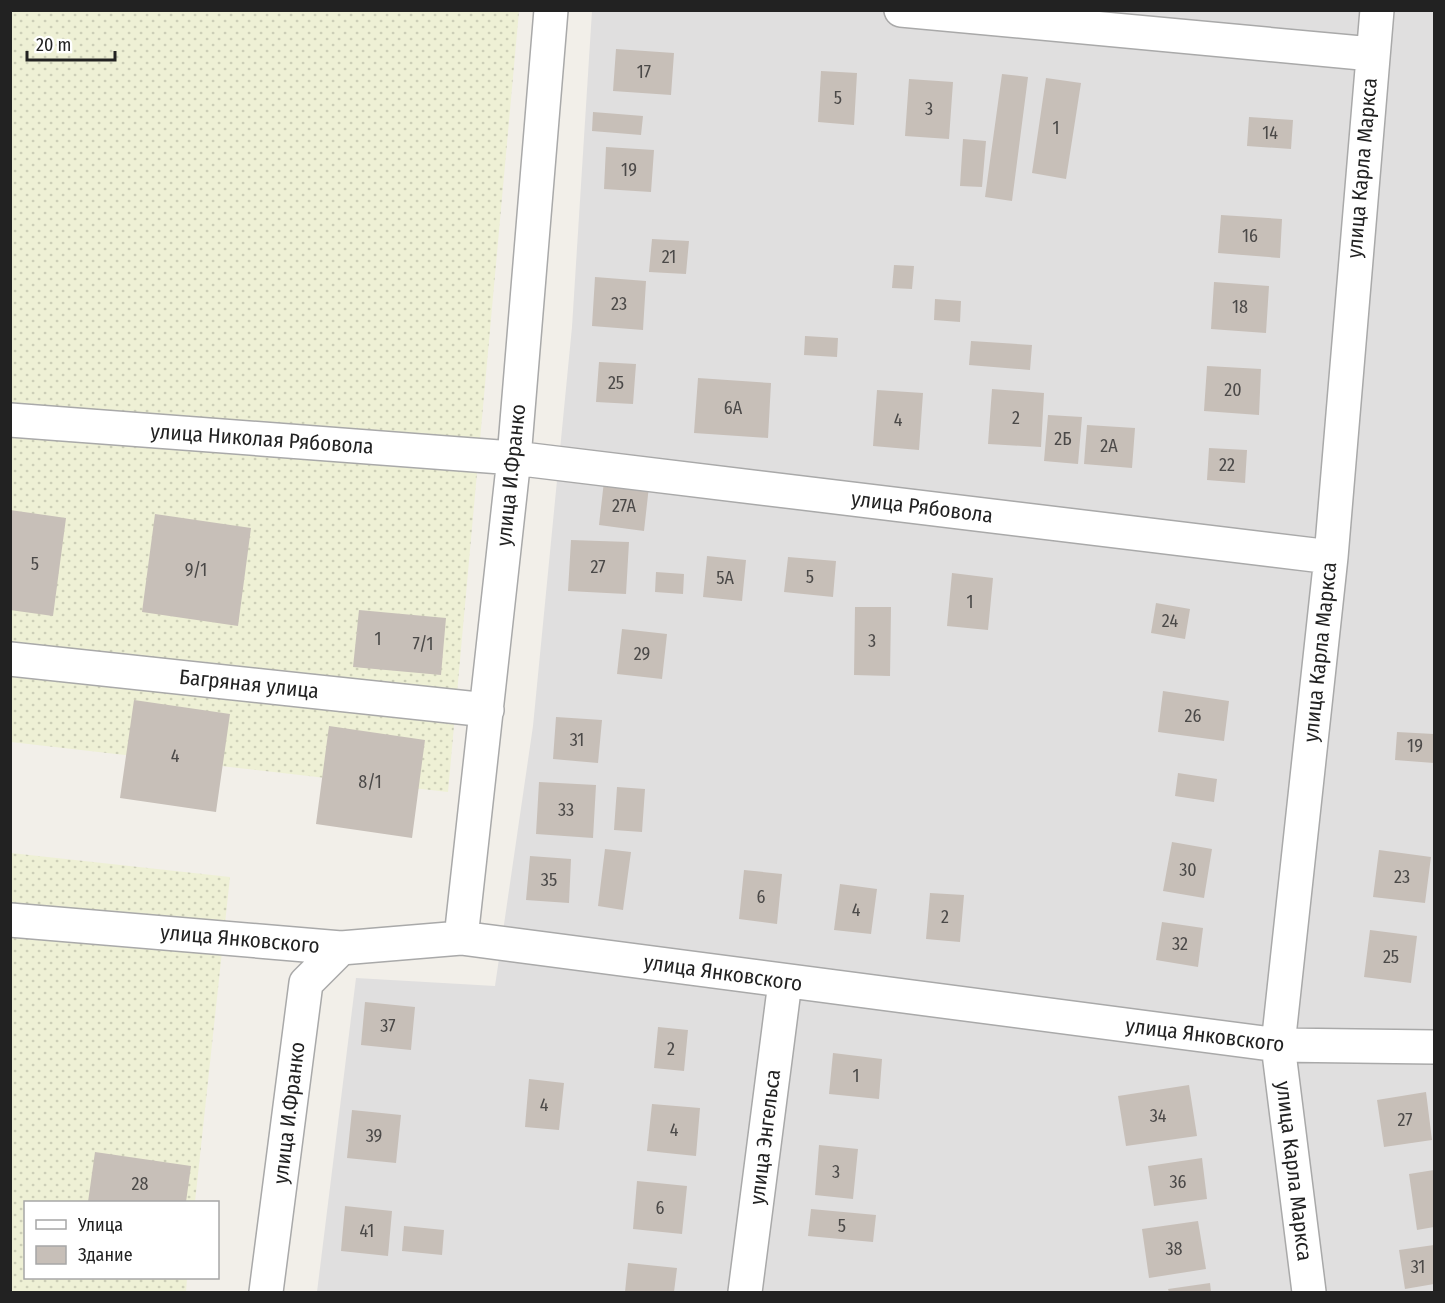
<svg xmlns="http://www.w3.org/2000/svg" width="1445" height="1303" font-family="'Fira Sans Condensed',sans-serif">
<defs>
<pattern id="farmland-dots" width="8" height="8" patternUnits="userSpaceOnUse" patternTransform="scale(1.5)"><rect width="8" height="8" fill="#eef0d5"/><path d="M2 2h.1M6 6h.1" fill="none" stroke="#ccceb7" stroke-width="1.8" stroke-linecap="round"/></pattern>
</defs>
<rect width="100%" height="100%" fill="#f2efe9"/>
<path fill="#e0dfdf" d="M 592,11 L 1434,11 L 1434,1292 L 317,1292 L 356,978 L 495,986 L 533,726 L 572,327 Z"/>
<path fill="url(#farmland-dots)" d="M 11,11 L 519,11 L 448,792 L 11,742 Z
M 11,853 L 230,877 L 195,1202 L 26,1202 L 26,1278 L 187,1278 L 186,1292 L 11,1292 Z"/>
<path fill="#c7bfb8" d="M 616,49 L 674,53 L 671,95 L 613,91 Z
M 821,71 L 857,73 L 854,125 L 818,122 Z
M 1002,74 L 1028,77 L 1012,201 L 985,197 Z
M 1046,78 L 1081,83 L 1066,179 L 1032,173 Z
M 909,79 L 953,82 L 949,139 L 905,136 Z
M 593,112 L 643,116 L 641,135 L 592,131 Z
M 1249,117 L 1293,120 L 1291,149 L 1247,146 Z
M 963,139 L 986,141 L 982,187 L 960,186 Z
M 606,147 L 654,150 L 651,192 L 604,189 Z
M 1221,215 L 1282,219 L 1280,258 L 1218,253 Z
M 652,239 L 689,241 L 686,274 L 649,272 Z
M 894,265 L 914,266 L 912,289 L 892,288 Z
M 595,277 L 646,281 L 643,330 L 592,326 Z
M 1214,282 L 1269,286 L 1266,333 L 1211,329 Z
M 935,299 L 961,301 L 960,322 L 934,320 Z
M 805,336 L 838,338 L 837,357 L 804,355 Z
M 971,341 L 1032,345 L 1030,370 L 969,365 Z
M 599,362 L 636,364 L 633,404 L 596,402 Z
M 1207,366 L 1261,369 L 1259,415 L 1204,411 Z
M 698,378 L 771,383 L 768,438 L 694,433 Z
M 992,389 L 1044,393 L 1041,447 L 988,444 Z
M 877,390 L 923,393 L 919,450 L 873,446 Z
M 1048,415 L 1082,417 L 1078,464 L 1044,461 Z
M 1087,425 L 1135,428 L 1132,468 L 1084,464 Z
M 1209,448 L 1247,450 L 1245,483 L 1207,480 Z
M 604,481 L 649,486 L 644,531 L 599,525 Z
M 10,510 L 66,518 L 53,616 L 10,610 Z
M 155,514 L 251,528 L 238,626 L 142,612 Z
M 571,540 L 629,542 L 626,594 L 568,591 Z
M 707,556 L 746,560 L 742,601 L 703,597 Z
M 788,557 L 836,561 L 833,597 L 784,592 Z
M 656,572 L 684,574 L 683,594 L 655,592 Z
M 952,573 L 993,578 L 988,630 L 947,626 Z
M 1156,603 L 1190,609 L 1185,639 L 1151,633 Z
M 855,607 L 891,607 L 890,676 L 854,675 Z
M 359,610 L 446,618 L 441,675 L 353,667 Z
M 622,629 L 667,634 L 662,679 L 617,674 Z
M 1163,691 L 1229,701 L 1224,741 L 1158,732 Z
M 134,700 L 230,714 L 216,812 L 120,798 Z
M 556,717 L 602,720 L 598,763 L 553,759 Z
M 329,726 L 425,740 L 412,838 L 316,824 Z
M 1397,732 L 1434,734 L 1434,763 L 1395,760 Z
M 1178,773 L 1217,779 L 1214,802 L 1175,796 Z
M 539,782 L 596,785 L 593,838 L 536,834 Z
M 617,787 L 645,789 L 642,832 L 614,830 Z
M 1172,842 L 1212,849 L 1204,898 L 1163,891 Z
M 605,849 L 631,852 L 623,910 L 598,906 Z
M 1379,850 L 1431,857 L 1425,903 L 1373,897 Z
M 530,856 L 571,859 L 569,903 L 526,900 Z
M 744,870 L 782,874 L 777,924 L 739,919 Z
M 840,884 L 877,889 L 871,934 L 834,930 Z
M 930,893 L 964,895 L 960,942 L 926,939 Z
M 1162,922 L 1203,928 L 1198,967 L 1156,960 Z
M 1370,930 L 1417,936 L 1411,983 L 1364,977 Z
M 365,1002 L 415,1007 L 411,1050 L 361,1045 Z
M 658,1027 L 688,1030 L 684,1071 L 654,1068 Z
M 833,1053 L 882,1059 L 879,1099 L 829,1094 Z
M 529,1079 L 564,1083 L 559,1130 L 525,1127 Z
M 1189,1085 L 1197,1136 L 1126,1146 L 1118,1096 Z
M 1426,1092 L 1432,1140 L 1384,1147 L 1377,1100 Z
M 652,1104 L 700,1108 L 696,1156 L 647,1151 Z
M 352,1110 L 401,1115 L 396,1163 L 347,1158 Z
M 819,1145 L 858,1149 L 853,1199 L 815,1195 Z
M 95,1152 L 191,1166 L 186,1202 L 88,1202 Z
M 1202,1158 L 1207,1199 L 1154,1206 L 1148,1166 Z
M 1434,1170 L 1434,1227 L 1417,1230 L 1409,1174 Z
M 637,1181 L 687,1186 L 682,1234 L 633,1229 Z
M 345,1206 L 392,1211 L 388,1256 L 341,1251 Z
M 811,1209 L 876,1215 L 873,1242 L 808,1236 Z
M 1198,1221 L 1206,1269 L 1149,1278 L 1142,1229 Z
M 404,1226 L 444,1230 L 442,1255 L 402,1251 Z
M 1434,1245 L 1434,1284 L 1405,1289 L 1399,1250 Z
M 628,1263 L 677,1268 L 674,1292 L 625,1292 Z
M 1210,1283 L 1211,1292 L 1169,1292 L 1168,1289 Z"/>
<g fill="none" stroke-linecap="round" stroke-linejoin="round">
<defs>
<path id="minor" d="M 901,10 L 1372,54
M 10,420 L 514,458 L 1331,557
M 10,659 L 487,710
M 10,920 L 341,948 L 461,938 L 1278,1045 L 1434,1047
M 461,938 L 514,458 L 551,10
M 266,1292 L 306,983 L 341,948
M 745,1292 L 785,982
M 1309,1292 L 1278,1045 L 1331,557 L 1377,10"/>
</defs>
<use href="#minor" stroke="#a9a9a9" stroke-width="36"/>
<use href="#minor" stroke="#fff" stroke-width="33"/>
</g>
<g text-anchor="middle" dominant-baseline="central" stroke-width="4.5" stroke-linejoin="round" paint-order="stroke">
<g font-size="18" fill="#4b4948">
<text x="644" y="72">17</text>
<text x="838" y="98">5</text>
<text x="929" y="109">3</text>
<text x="1056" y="128">1</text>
<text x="1270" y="133">14</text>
<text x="629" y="170">19</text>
<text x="1250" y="236">16</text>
<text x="669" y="257">21</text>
<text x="619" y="304">23</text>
<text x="1240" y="307">18</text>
<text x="616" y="383">25</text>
<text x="1233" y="390">20</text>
<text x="733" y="408">6А</text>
<text x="1016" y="418">2</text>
<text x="898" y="420">4</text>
<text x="1063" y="439">2Б</text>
<text x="1109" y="446">2А</text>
<text x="1227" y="465">22</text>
<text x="624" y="506">27А</text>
<text x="35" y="564">5</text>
<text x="598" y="567">27</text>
<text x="196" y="570">9/1</text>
<text x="810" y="577">5</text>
<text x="725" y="578">5А</text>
<text x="970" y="602">1</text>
<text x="1170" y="621">24</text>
<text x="378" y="639">1</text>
<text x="872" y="641">3</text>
<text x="423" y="644">7/1</text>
<text x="642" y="654">29</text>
<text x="1193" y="716">26</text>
<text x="577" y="740">31</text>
<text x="1415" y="746">19</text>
<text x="175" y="756">4</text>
<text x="370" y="782">8/1</text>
<text x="566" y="810">33</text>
<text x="1188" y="870">30</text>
<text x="1402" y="877">23</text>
<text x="549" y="880">35</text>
<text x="761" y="897">6</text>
<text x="856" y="910">4</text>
<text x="945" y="917">2</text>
<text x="1180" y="944">32</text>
<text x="1391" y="957">25</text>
<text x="388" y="1026">37</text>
<text x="671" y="1049">2</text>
<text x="856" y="1076">1</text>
<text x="544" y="1105">4</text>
<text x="1158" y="1116">34</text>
<text x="1405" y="1120">27</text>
<text x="674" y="1130">4</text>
<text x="374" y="1136">39</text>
<text x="836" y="1172">3</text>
<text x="1178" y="1182">36</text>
<text x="140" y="1184">28</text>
<text x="660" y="1208">6</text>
<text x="842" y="1226">5</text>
<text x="367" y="1231">41</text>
<text x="1174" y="1249">38</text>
<text x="1418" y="1267">31</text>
</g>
<g font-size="21" fill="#222" stroke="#fff">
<text transform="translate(1362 168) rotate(-85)">улица Карла Маркса</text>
<text transform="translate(262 439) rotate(4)">улица Николая Рябовола</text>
<text transform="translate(511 475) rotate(-84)">улица И.Франко</text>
<text transform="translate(922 507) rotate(7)">улица Рябовола</text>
<text transform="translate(1320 652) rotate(-84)">улица Карла Маркса</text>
<text transform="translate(249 684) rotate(6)">Багряная улица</text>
<text transform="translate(240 939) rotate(5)">улица Янковского</text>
<text transform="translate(723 973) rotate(8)">улица Янковского</text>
<text transform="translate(1205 1035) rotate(7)">улица Янковского</text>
<text transform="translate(289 1113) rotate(-83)">улица И.Франко</text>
<text transform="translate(765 1137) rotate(-83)">улица Энгельса</text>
<text transform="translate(1294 1171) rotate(83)">улица Карла Маркса</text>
</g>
</g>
<rect width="1445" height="1303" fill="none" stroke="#222222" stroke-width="24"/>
<rect x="24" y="1201" width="195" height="78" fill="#ffffff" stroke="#a7a7a7" stroke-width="1.5"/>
<rect x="36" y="1220" width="30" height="9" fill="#ffffff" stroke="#a7a7a7" stroke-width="1.5"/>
<text x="78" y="1231" font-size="18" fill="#222222">Улица</text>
<rect x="36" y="1246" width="30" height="18" fill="#c7bfb8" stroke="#a7a7a7" stroke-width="1.5"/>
<text x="78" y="1261" font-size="18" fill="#222222">Здание</text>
<path d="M27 51v9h88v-9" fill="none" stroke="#222222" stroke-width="3"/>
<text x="36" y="51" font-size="18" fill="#222222" stroke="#ffffff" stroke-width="4.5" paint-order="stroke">20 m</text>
</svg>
